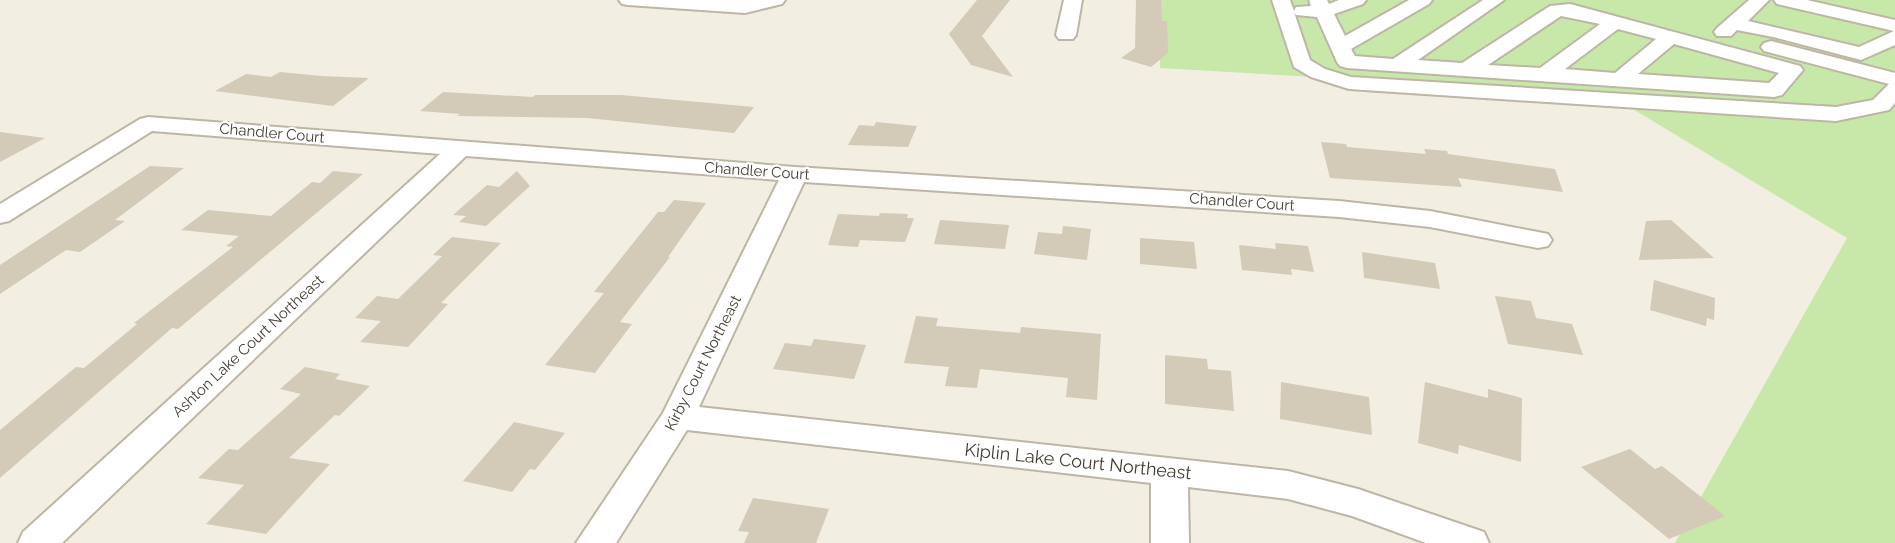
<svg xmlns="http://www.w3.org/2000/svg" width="1895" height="543" font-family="Raleway,sans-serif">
<rect width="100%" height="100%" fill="#f2eee2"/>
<path fill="#c8e8a9" d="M 1161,0 L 1895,0 L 1895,543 L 1675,543 L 1847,238 L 1608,94 L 1160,68 Z"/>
<path fill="#d3cab8" d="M 977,0 L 1010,0 L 982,36 L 1013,77 L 971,65 L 949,34 Z
M 1136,0 L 1161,0 L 1162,21 L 1167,21 L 1168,53 L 1151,67 L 1121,58 L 1135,48 Z
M 280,72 L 321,76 L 369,78 L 333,106 L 215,91 L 246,74 L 271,77 Z
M 443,92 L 533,97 L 535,95 L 621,95 L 754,107 L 734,133 L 587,118 L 457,116 L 460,114 L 420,111 Z
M 876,122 L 917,126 L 908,147 L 848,145 L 859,125 L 874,126 Z
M 0,132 L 45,138 L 0,162 Z
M 1321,142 L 1346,144 L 1347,147 L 1426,154 L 1424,149 L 1447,151 L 1448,154 L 1555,169 L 1563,192 L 1458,178 L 1462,187 L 1330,178 Z
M 150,166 L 184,168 L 115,220 L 125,221 L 80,252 L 66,250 L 0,294 L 0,265 Z
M 333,171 L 363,174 L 178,329 L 172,328 L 0,478 L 0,430 L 76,367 L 84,368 L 137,324 L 134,323 L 233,247 L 226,246 L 239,236 L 181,230 L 208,210 L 271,216 L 312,182 L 320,183 Z
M 517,171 L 530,186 L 486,226 L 459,222 L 466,216 L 453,215 L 487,185 L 499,187 Z
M 674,200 L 706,203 L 668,257 L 670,257 L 620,322 L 632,324 L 595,373 L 545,365 L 604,293 L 594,292 L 658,212 L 664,212 Z
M 880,213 L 908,214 L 907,218 L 914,218 L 905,242 L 860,240 L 858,247 L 828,245 L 838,214 L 879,216 Z
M 940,220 L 1009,225 L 1005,249 L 934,244 Z
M 1671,220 L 1714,258 L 1639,260 L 1646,221 Z
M 1063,226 L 1091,229 L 1087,260 L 1034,254 L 1038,232 L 1062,234 Z
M 452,237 L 501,243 L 441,303 L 448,304 L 408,347 L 360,342 L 381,321 L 355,318 L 377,296 L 398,299 L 442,256 L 433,255 Z
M 1140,238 L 1194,242 L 1197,269 L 1140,264 Z
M 1275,243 L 1308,246 L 1314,272 L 1291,269 L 1292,275 L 1242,270 L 1239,245 L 1276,249 Z
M 1362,252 L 1435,263 L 1440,289 L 1364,278 Z
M 1654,280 L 1715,298 L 1714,320 L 1707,318 L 1706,326 L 1650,310 Z
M 1495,296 L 1531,301 L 1536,318 L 1572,324 L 1583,355 L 1508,344 Z
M 916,316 L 938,318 L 936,326 L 1020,333 L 1021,327 L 1101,334 L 1097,400 L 1066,397 L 1068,378 L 980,369 L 977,388 L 945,386 L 949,367 L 904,363 Z
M 814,339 L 866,345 L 854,379 L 773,369 L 785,343 L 811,346 Z
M 1165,355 L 1207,359 L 1208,369 L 1231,371 L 1234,411 L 1165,404 Z
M 305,367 L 340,374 L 335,379 L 370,386 L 339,416 L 335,415 L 289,458 L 330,464 L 266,534 L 206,524 L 244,485 L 198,478 L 229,449 L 238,450 L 301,394 L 280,389 Z
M 1281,382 L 1369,397 L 1372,435 L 1280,419 Z
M 1425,382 L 1488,398 L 1488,389 L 1522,398 L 1521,462 L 1459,445 L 1458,454 L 1418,443 Z
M 514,422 L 565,433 L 535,470 L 530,469 L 512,492 L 463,481 Z
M 1630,449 L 1655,469 L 1662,466 L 1725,516 L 1669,539 L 1581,467 Z
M 753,498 L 829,509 L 816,543 L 744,543 L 749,532 L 738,531 Z"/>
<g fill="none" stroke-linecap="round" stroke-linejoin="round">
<defs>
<path id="minor" d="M 619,0 L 785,0 L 782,4 L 745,13 L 628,5 L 622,4 Z
M 1064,0 L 1082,0 L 1076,35 L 1073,39 L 1059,39 L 1056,35 Z
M 1272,0 L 1290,0 L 1294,11 L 1296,7 L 1311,6 L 1309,0 L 1327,0 L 1329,4 L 1339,0 L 1366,0 L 1363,4 L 1334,14 L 1345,36 L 1409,0 L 1432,0 L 1429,4 L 1351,49 L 1355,56 L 1393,59 L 1483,0 L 1504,0 L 1418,60 L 1462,63 L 1550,6 L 1570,4 L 1800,66 L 1803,70 L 1782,95 L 1774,97 L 1347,68 L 1340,66 L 1337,62 L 1317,17 L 1296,15 L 1294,12 L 1310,60 L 1325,69 L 1351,77 L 1836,107 L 1873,100 L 1889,84 L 1764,51 L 1761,47 L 1764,43 L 1771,41 L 1895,73 L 1895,103 L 1889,110 L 1836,121 L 1349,89 L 1311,77 L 1294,67 ZM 1561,16 L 1600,24 L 1540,68 L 1488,65 ZM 1618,29 L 1656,39 L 1615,73 L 1565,69 ZM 1674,44 L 1779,73 L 1769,83 L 1638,74 Z
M 1749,0 L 1769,0 L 1748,21 L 1859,47 L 1894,31 L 1777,4 L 1774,0 L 1807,0 L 1895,20 L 1895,45 L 1861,60 L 1773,37 L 1737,30 L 1731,36 L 1717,36 L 1714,32 L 1717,28 Z
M 148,117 L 795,167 L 1339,201 L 1430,211 L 1538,232 L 1548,234 L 1552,240 L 1548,246 L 1538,248 L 1430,227 L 1339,217 L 804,182 L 699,407 L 1288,471 L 1358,489 L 1484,532 L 1489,543 L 1426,543 L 1352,516 L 1288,499 L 1188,487 L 1189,543 L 1151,543 L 1151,483 L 687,430 L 616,543 L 576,543 L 663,413 L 779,180 L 466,156 L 62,543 L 18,543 L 23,532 L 440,154 L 152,131 L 9,221 L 0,223 L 0,204 L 140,119 Z"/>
</defs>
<use href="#minor" stroke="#bdb6a5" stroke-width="4"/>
<use href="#minor" fill="#fff" fill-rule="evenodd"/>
</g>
<g text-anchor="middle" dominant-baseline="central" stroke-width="4.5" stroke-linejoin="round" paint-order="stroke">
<g font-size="15" fill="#433e33" stroke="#fff">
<text transform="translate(272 133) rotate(5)">Chandler Court</text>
<text transform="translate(757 171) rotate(4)">Chandler Court</text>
<text transform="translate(1242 202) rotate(4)">Chandler Court</text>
<text transform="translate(248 346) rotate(-43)">Ashton Lake Court Northeast</text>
<text transform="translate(703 363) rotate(-63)">Kirby Court Northeast</text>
</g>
<g font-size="18" fill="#433e33" stroke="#fff">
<text transform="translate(1078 461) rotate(6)">Kiplin Lake Court Northeast</text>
</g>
</g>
</svg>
